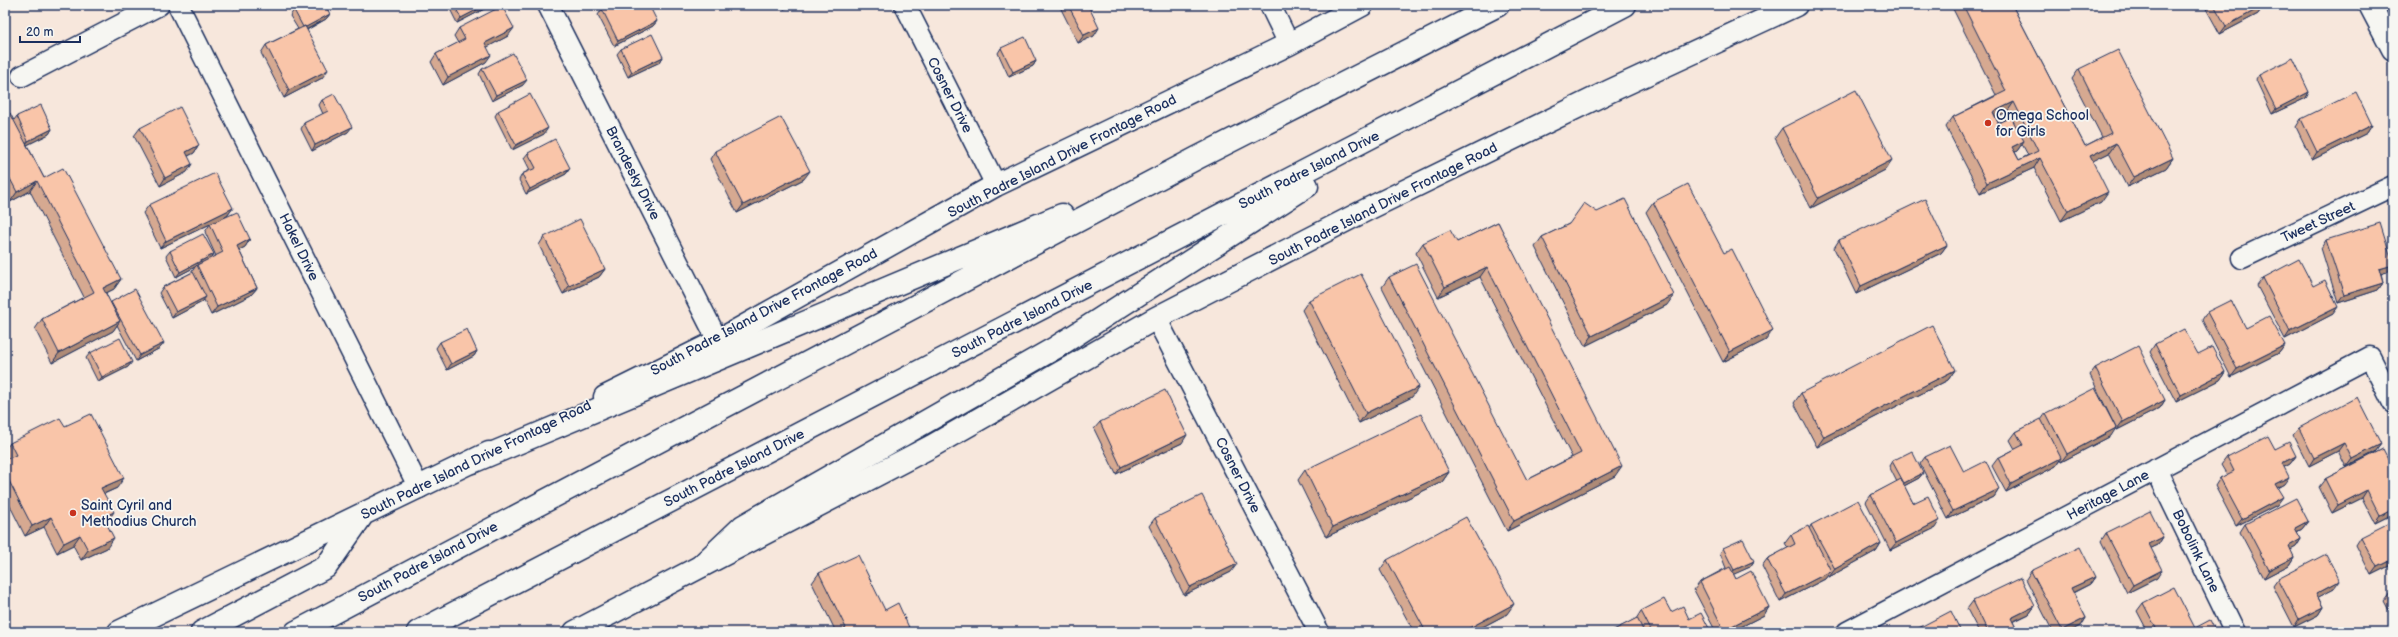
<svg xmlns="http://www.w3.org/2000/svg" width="2398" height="637" font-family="'Balsamiq Sans',sans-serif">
<rect width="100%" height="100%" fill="#f7e7dc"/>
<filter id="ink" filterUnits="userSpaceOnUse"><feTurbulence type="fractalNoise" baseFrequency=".025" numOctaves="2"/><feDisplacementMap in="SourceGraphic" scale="8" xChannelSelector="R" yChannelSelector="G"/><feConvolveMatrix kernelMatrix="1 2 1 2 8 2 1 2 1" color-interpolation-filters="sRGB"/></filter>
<g filter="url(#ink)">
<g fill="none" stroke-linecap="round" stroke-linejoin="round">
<defs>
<path id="street" d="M 178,5 L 419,488
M 548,5 L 718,341
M 905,5 L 996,185
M 1270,5 L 1289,44
M 22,76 L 159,5
M 2242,258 L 2393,186
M 1156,318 L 1319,632
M 2156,469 L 2235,632
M 1847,632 L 2370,357 L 2393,403"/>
<path id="secondary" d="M 2370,5 L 2393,49
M 605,397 L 718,341 L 996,185 L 1289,44 L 1362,5
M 119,632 L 489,453
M 202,632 L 326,567 L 361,517
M 575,632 L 932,446 L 1156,318 L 1368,209 L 1610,91 L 1796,5"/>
<path id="highway" d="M 472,462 L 1062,215
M 701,566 L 743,526 L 1055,348 L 1307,186
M 296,632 L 1197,158 L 1498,5
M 418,632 L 1625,5"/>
</defs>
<use href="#street" stroke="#1b2f5e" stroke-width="23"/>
<use href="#secondary" stroke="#1b2f5e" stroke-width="25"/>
<use href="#highway" stroke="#1b2f5e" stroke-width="25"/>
<use href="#street" stroke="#f6f6f2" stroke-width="20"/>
<use href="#secondary" stroke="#f6f6f2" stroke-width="22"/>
<use href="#highway" stroke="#f6f6f2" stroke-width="22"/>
</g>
<path fill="#d6a991" stroke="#1b2f5e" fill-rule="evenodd" d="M 448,5 L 491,5 L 490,6 L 457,23 Z
M 781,5 L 792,5 L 784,9 Z
M 1059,5 L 1088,5 L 1094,36 L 1078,43 Z
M 1951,5 L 2012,5 L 2085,146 L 2102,137 L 2072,79 L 2079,69 L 2173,158 L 2166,168 L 2127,187 L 2109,153 L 2092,161 L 2101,202 L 2061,221 L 2034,168 L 1980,193 L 1946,127 L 1953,117 L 1996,95 ZM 2007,112 L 2010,117 L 1998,123 L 1995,117 ZM 2022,144 L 2028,155 L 2019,160 L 2015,152 L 2017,151 Z
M 2204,5 L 2263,5 L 2263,6 L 2258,14 L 2220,34 Z
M 602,9 L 657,21 L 653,26 L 614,46 L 598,15 Z
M 294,10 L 330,14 L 326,19 L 307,30 L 322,78 L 284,98 L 261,53 L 266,45 L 298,29 L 290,16 Z
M 459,28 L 508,36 L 487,47 L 486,62 L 443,85 L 431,62 L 436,54 L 458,43 L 454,36 Z
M 1001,48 L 1036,61 L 1033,66 L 1009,77 L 998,53 Z
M 621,49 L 663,57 L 660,62 L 628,77 L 617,54 Z
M 482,69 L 523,85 L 492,101 L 479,74 Z
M 2259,75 L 2309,92 L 2306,98 L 2272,114 L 2256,80 Z
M 322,100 L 348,132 L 312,151 L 301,129 L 304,123 L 323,114 L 319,105 Z
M 498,111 L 544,134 L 512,150 L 495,116 Z
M 5,115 L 14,120 L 17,116 L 52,129 L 49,134 L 27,145 L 44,178 L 121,279 L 114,289 L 106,293 L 110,303 L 111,302 L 164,343 L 160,348 L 136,361 L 117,325 L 113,331 L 52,363 L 35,329 L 42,319 L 84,297 L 30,191 L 10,202 L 5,192 Z
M 2301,119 L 2372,125 L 2367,133 L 2312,160 L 2296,127 Z
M 140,128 L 199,145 L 194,153 L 188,156 L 187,172 L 160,186 L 134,136 Z
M 1782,128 L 1885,170 L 1811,208 L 1775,138 Z
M 715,151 L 804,179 L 737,213 L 710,159 Z
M 528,153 L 570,168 L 566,174 L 526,194 L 519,180 L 522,174 L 530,170 L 524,158 Z
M 1653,202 L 1766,340 L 1723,362 L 1646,212 Z
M 149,205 L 233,208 L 227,216 L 160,248 L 143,213 Z
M 1498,222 L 1615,476 L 1507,531 L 1382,287 L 1389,277 L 1527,480 L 1572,457 L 1480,277 L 1438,297 L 1416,253 L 1423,243 L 1457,242 Z
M 210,224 L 250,239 L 245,247 L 239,250 L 257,288 L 251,295 L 211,315 L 204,300 L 202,302 L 172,318 L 159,293 L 163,287 L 191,273 L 195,267 L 176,277 L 166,256 L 170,251 L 214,254 L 211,258 L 216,256 L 205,232 Z
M 1569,224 L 1667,305 L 1585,346 L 1535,247 L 1542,237 Z
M 544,237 L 605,269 L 599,277 L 563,294 L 539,245 Z
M 1839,240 L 1947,245 L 1941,253 L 1856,294 L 1834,248 Z
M 2326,240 L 2387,273 L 2381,274 L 2383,283 L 2378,290 L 2338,303 L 2321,248 Z
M 2263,278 L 2313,286 L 2333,314 L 2285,339 L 2257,286 Z
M 1309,300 L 1412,397 L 1359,423 L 1302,310 Z
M 2207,312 L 2246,328 L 2285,345 L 2279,353 L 2231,377 L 2202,320 Z
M 440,342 L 477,351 L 474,356 L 447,370 L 436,348 Z
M 2155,344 L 2198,354 L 2225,372 L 2220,380 L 2176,402 L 2150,352 Z
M 90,353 L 132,362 L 128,367 L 98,382 L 86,358 Z
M 2095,368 L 2165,400 L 2160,408 L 2117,430 L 2090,375 Z
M 1955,370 L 1948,380 L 1817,447 L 1794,403 L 1801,393 Z
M 2046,413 L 2111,436 L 2061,462 L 2060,460 L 2056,466 L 2006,492 L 1992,466 L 1998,458 L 2015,449 L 2010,440 L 2016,432 L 2041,420 Z
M 1100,422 L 1182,443 L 1116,474 L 1094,429 Z
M 65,426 L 117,488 L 104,494 L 107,522 L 106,522 L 107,548 L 81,560 L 73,545 L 57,553 L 44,527 L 25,536 L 5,496 L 5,460 L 7,460 L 5,456 L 5,450 L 10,443 Z
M 2299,428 L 2381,444 L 2375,452 L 2346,467 L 2338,451 L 2309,466 L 2293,435 Z
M 2275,449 L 2296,456 L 2290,464 L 2284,467 L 2284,484 L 2277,488 L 2277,505 L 2236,526 L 2215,486 L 2220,478 L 2227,475 L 2221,465 L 2227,457 Z
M 2383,449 L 2393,514 L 2375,523 L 2362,498 L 2332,513 L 2319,487 L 2325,479 Z
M 1925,457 L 1964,472 L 1999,489 L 1994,497 L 1948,519 L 1920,464 Z
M 1892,461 L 1923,473 L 1919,478 L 1904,486 L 1913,503 L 1935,528 L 1890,550 L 1866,502 L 1871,495 L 1897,482 L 1889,466 Z
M 1305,470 L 1449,472 L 1442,482 L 1326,537 L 1298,480 Z
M 1155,518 L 1231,572 L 1184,595 L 1149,526 Z
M 2308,521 L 2302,529 L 2297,532 L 2301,539 L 2296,547 L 2290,550 L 2294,557 L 2289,565 L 2264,578 L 2240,532 L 2245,524 Z
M 1811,525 L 1881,543 L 1876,551 L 1829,577 L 1828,575 L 1825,579 L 1780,602 L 1762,566 L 1767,559 L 1788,548 L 1785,543 L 1791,535 L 1809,529 Z
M 2106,533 L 2163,537 L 2158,545 L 2151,548 L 2157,578 L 2127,593 L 2101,541 Z
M 2361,537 L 2393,564 L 2371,575 L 2356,545 Z
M 1723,548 L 1754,561 L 1750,567 L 1733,574 L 1736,579 L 1769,607 L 1764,615 L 1731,632 L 1716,632 L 1694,590 L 1700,582 L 1726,568 L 1720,553 Z
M 1387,560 L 1507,614 L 1473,632 L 1414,632 L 1380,570 Z
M 2031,571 L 2095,577 L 2090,584 L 2073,593 L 2086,618 L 2081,626 L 2069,632 L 2053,632 L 2026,579 Z
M 819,573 L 885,610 L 911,632 L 836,632 L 812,583 Z
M 2278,579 L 2334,589 L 2318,597 L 2323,607 L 2318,615 L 2294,627 L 2273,586 Z
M 2393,591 L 2393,618 L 2384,601 L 2390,593 Z
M 1973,601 L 2035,606 L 2029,614 L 2013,622 L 2018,632 L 1979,632 L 1967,609 Z
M 2143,603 L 2195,628 L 2216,632 L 2148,632 L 2137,611 Z
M 1641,611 L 1671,612 L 1711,632 L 1610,632 L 1636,619 Z"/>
<path fill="#ae8a76" stroke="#1b2f5e" d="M 486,5 L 491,5 L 490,6 L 457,23 L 461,18 Z
M 787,5 L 792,5 L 784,9 Z
M 2263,6 L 2258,14 L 2220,34 L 2226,26 Z
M 330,14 L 326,19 L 300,33 L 304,28 Z
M 657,21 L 653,26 L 614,46 L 618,41 Z
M 514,28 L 508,36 L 480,51 L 485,43 Z
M 1099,28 L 1094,36 L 1078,43 L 1084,35 Z
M 491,55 L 486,62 L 443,85 L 448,77 Z
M 663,57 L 660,62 L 628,77 L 632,72 Z
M 1036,61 L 1033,66 L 1009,77 L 1013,72 Z
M 328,70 L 322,78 L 284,98 L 289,90 Z
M 527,80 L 523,85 L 492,101 L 496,95 Z
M 2309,92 L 2306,98 L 2272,114 L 2276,109 Z
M 2014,102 L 2007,112 L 1986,122 L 1993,112 Z
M 2372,125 L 2367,133 L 2312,160 L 2317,152 Z
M 352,127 L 348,132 L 312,151 L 315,145 Z
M 548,128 L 544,134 L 512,150 L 516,145 Z
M 52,129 L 49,134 L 25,146 L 28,141 Z
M 2024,141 L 2017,151 L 2005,157 L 2012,147 Z
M 2116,143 L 2109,153 L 2083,166 L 2090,156 Z
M 199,145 L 194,153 L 180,160 L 186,152 Z
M 2040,158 L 2034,168 L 1980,193 L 1987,183 Z
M 2173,158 L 2166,168 L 2127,187 L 2134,177 Z
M 1892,160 L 1885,170 L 1811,208 L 1818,198 Z
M 192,164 L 187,172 L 160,186 L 165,178 Z
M 570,168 L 566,174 L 526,194 L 530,189 Z
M 810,171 L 804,179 L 737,213 L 743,205 Z
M 37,181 L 30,191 L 10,202 L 17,192 Z
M 2108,192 L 2101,202 L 2061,221 L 2068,211 Z
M 233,208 L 227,216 L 160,248 L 166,241 Z
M 250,239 L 245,247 L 231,254 L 237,246 Z
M 1947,245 L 1941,253 L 1856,294 L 1861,286 Z
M 214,254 L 210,260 L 197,265 L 195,267 L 176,277 L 180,272 Z
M 2393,265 L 2387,273 L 2374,277 L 2379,269 Z
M 1487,267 L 1480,277 L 1438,297 L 1445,287 Z
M 605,269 L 599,277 L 563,294 L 569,286 Z
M 121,279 L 114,289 L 96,298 L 103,288 Z
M 2383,283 L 2378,290 L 2338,303 L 2344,295 Z
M 257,288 L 251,295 L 211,315 L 217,307 Z
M 1674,295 L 1667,305 L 1585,346 L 1592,336 Z
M 206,297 L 202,302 L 172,318 L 176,312 Z
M 2338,307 L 2333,314 L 2285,339 L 2290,331 Z
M 120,321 L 113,331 L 52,363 L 59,353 Z
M 1773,330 L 1766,340 L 1723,362 L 1730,352 Z
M 164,343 L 160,348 L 136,361 L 140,355 Z
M 2285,345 L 2279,353 L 2231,377 L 2237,369 Z
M 477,351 L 474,356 L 447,370 L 451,364 Z
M 132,362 L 128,367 L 98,382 L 102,377 Z
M 1955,370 L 1948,380 L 1817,447 L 1824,437 Z
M 2225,372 L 2220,380 L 2176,402 L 2181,395 Z
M 1419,387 L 1412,397 L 1359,423 L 1366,413 Z
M 2165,400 L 2160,408 L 2117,430 L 2123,422 Z
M 2116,428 L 2111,436 L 2061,462 L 2067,454 Z
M 1187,435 L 1182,443 L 1116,474 L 1121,467 Z
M 2344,443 L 2338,451 L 2309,466 L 2314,458 Z
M 2381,444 L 2375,452 L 2346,467 L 2352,459 Z
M 2296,456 L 2290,464 L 2277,471 L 2282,463 Z
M 2061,458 L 2056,466 L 2006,492 L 2011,484 Z
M 1622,466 L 1615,476 L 1507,531 L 1514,521 Z
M 1449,472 L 1442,482 L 1326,537 L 1333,527 Z
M 1923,473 L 1919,478 L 1900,488 L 1904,483 Z
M 2289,477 L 2284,484 L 2270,492 L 2275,484 Z
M 124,478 L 117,488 L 94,498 L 101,488 Z
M 1999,489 L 1994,497 L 1948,519 L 1953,511 Z
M 2367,490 L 2362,498 L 2332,513 L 2338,505 Z
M 2283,497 L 2277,505 L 2236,526 L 2242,519 Z
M 2393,509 L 2393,514 L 2375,523 L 2380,516 Z
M 114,512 L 107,522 L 96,527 L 103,517 Z
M 51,517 L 44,527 L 25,536 L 32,526 Z
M 1940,520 L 1935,528 L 1890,550 L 1896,543 Z
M 2308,521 L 2302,529 L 2290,535 L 2295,528 Z
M 80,535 L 73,545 L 57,553 L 64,543 Z
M 2163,537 L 2158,545 L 2143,552 L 2149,544 Z
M 114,538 L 107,548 L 81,560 L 88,550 Z
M 2301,539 L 2296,547 L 2283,554 L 2289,546 Z
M 1881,543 L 1876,551 L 1829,577 L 1835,569 Z
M 2294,557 L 2289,565 L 2264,578 L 2269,570 Z
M 2393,559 L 2393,564 L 2371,575 L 2377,567 Z
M 1754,561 L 1750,567 L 1730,576 L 1734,570 Z
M 1237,564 L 1231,572 L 1184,595 L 1190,587 Z
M 2162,570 L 2157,578 L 2127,593 L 2133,585 Z
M 1831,571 L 1825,579 L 1780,602 L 1786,594 Z
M 2095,577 L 2090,584 L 2066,596 L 2071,588 Z
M 2340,581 L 2334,589 L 2311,601 L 2316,594 Z
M 1514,604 L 1507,614 L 1473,632 L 1462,632 Z
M 2035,606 L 2029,614 L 2005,625 L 2011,618 Z
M 1769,607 L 1764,615 L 1731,632 L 1723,632 L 1724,630 Z
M 2323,607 L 2318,615 L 2294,627 L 2299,619 Z
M 2086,618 L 2081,626 L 2069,632 L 2060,632 L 2062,630 Z"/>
<path fill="#f9c5a9" stroke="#1b2f5e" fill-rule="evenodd" d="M 304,5 L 325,5 L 330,14 L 306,27 L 305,26 L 303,27 L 294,10 Z
M 454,5 L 486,5 L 461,18 Z
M 610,5 L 649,5 L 657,21 L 618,41 L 602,9 Z
M 1068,5 L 1088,5 L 1099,28 L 1084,35 Z
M 1963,5 L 2012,5 L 2085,146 L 2111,133 L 2079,69 L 2118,50 L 2173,158 L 2134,177 L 2116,143 L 2090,156 L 2108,192 L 2068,211 L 2040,158 L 1987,183 L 1953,117 L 2006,91 ZM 2014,102 L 2038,151 L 2019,160 L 2012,147 L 2024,141 L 2011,117 L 1998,123 L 1993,112 Z
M 2214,5 L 2263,5 L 2263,6 L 2226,26 Z
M 502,6 L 514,28 L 485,43 L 491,55 L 448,77 L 436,54 L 465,39 L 459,28 Z
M 305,26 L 328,70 L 289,90 L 266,45 Z
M 652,34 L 663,57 L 632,72 L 621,49 Z
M 1025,37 L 1036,61 L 1013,72 L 1001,48 Z
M 513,53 L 527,80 L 496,95 L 482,69 Z
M 2293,58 L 2309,92 L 2276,109 L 2259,75 Z
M 1856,90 L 1892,160 L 1818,198 L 1782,128 Z
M 2356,92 L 2372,125 L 2317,152 L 2301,119 Z
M 334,94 L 352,127 L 315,145 L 304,123 L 328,111 L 322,100 Z
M 530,94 L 548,128 L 516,145 L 498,111 Z
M 41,105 L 52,129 L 28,141 L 17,116 Z
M 180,107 L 199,145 L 186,152 L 192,164 L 165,178 L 140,128 Z
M 10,113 L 44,178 L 63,168 L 121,279 L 103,288 L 120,321 L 59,353 L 42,319 L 94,292 L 37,181 L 17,192 L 5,169 L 5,115 Z
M 781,117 L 810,171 L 743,205 L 715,151 Z
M 555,139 L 570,168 L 530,189 L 522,174 L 536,168 L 528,153 Z
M 215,173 L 233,208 L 166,241 L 149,205 Z
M 1688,184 L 1724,253 L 1732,249 L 1773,330 L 1730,352 L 1653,202 Z
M 1625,199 L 1674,295 L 1592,336 L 1542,237 L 1569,224 L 1584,203 L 1597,212 Z
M 1925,199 L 1947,245 L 1861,286 L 1839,240 Z
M 237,212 L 250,239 L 237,246 L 257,288 L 217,307 L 197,265 L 223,252 L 210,224 Z
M 580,219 L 605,269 L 569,286 L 544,237 Z
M 1498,222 L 1622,466 L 1514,521 L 1389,277 L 1416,264 L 1527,480 L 1581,453 L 1487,267 L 1445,287 L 1423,243 L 1450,230 L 1457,242 Z
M 2380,223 L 2393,265 L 2379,269 L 2383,283 L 2344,295 L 2326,240 Z
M 203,234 L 214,254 L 180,272 L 170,251 Z
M 2299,259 L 2313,286 L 2325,280 L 2338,307 L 2290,331 L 2263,278 Z
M 193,272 L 206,297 L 176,312 L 163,287 Z
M 1361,274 L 1419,387 L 1366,413 L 1309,300 Z
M 135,289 L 164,343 L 140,355 L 111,302 Z
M 2231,300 L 2246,328 L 2269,316 L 2285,345 L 2237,369 L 2207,312 Z
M 1932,325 L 1955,370 L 1824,437 L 1801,393 Z
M 467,329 L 477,351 L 451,364 L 440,342 Z
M 2184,329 L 2198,354 L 2212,347 L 2225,372 L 2181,395 L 2155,344 Z
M 120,338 L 132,362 L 102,377 L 90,353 Z
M 2138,346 L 2165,400 L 2123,422 L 2095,368 Z
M 2095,388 L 2116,428 L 2067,454 L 2046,413 Z
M 1165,390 L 1187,435 L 1121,467 L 1100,422 Z
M 2357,397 L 2381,444 L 2352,459 L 2344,443 L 2314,458 L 2299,428 Z
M 91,414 L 124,478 L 101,488 L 114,512 L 103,517 L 114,538 L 88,550 L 80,535 L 64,543 L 51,517 L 32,526 L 5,473 L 5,460 L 16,455 L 10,443 L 60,418 L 65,426 Z
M 1421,414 L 1449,472 L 1333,527 L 1305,470 Z
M 2041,419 L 2061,458 L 2011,484 L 1998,458 L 2023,445 L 2016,432 Z
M 2268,436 L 2275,449 L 2289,442 L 2296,456 L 2282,463 L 2289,477 L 2275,484 L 2283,497 L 2242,519 L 2220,478 L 2234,471 L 2227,457 Z
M 1950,445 L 1964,472 L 1986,461 L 1999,489 L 1953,511 L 1925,457 Z
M 2383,449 L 2393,468 L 2393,509 L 2380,516 L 2367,490 L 2338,505 L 2325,479 Z
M 1912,451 L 1923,473 L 1904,483 L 1892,461 Z
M 1901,479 L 1913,503 L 1928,496 L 1940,520 L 1896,543 L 1871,495 Z
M 1202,495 L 1237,564 L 1190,587 L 1155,518 Z
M 2296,498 L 2308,521 L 2295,528 L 2301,539 L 2289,546 L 2294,557 L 2269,570 L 2245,524 Z
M 1858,500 L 1881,543 L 1835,569 L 1811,525 Z
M 2150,511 L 2163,537 L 2149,544 L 2162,570 L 2133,585 L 2106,533 Z
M 1466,517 L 1514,604 L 1462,632 L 1426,632 L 1387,560 Z
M 2393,521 L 2393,559 L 2377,567 L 2361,537 Z
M 1808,526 L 1831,571 L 1786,594 L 1767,559 L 1795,544 L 1791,535 Z
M 1743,539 L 1754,561 L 1734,570 L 1723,548 Z
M 2080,547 L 2095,577 L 2071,588 L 2086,618 L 2062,630 L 2031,571 Z
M 2326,554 L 2340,581 L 2316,594 L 2323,607 L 2299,619 L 2278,579 Z
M 858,555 L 885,610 L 898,603 L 911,632 L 839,632 L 846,628 L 819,573 Z
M 1730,567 L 1736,579 L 1751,571 L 1769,607 L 1724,630 L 1700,582 Z
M 2021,578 L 2035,606 L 2011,618 L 2018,632 L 1988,632 L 1973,601 Z
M 2174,587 L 2195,628 L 2210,620 L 2216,632 L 2158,632 L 2143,603 Z
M 2393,591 L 2393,600 L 2390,593 Z
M 1664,599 L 1671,612 L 1683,606 L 1689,619 L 1701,613 L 1711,632 L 1652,632 L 1641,611 Z
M 1951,611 L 1961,632 L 1911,632 Z
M 1637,618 L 1644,632 L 1610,632 Z
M 2330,629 L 2347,632 L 2329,632 Z"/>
</g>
<g fill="#c8321e" stroke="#f6f6f2" stroke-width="1.5">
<circle cx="1988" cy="123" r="4"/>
<circle cx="73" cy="513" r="4"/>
</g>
<g text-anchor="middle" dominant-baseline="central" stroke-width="3.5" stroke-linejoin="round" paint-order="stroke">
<g font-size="14" fill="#1b2f5e" stroke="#f6f6f2">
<text transform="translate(950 95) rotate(63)">Cosner Drive</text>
<text transform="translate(1062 156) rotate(-27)">South Padre Island Drive Frontage Road</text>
<text transform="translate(1309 170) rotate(-27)">South Padre Island Drive</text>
<text transform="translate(633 173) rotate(63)">Brandesky Drive</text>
<text transform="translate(1383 204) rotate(-27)">South Padre Island Drive Frontage Road</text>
<text transform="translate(2318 222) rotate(-25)">Tweet Street</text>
<text transform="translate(299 247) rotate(64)">Hakel Drive</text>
<text transform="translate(764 312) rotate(-28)">South Padre Island Drive Frontage Road</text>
<text transform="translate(1022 319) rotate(-27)">South Padre Island Drive</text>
<text transform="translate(476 460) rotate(-26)">South Padre Island Drive Frontage Road</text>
<text transform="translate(734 468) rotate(-27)">South Padre Island Drive</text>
<text transform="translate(1238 475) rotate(63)">Cosner Drive</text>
<text transform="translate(2108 495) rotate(-28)">Heritage Lane</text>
<text transform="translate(2196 551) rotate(64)">Bobolink Lane</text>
<text transform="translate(428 562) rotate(-28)">South Padre Island Drive</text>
</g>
<g font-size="14" fill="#1b2f5e" stroke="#f6f6f2" text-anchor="start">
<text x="1996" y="115">Omega School<tspan x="1996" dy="16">for Girls</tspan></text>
<text x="81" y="505">Saint Cyril and<tspan x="81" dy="16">Methodius Church</tspan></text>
</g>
</g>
<rect width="2398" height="637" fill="none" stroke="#f6f6f2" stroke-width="20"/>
<rect x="10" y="10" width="2378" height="617" fill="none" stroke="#1b2f5e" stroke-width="1.5" filter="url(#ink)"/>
<path d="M20 36v6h60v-6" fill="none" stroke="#1b2f5e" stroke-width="2"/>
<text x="26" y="36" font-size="12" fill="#1b2f5e" stroke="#f6f6f2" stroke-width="3" paint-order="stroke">20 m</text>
</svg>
